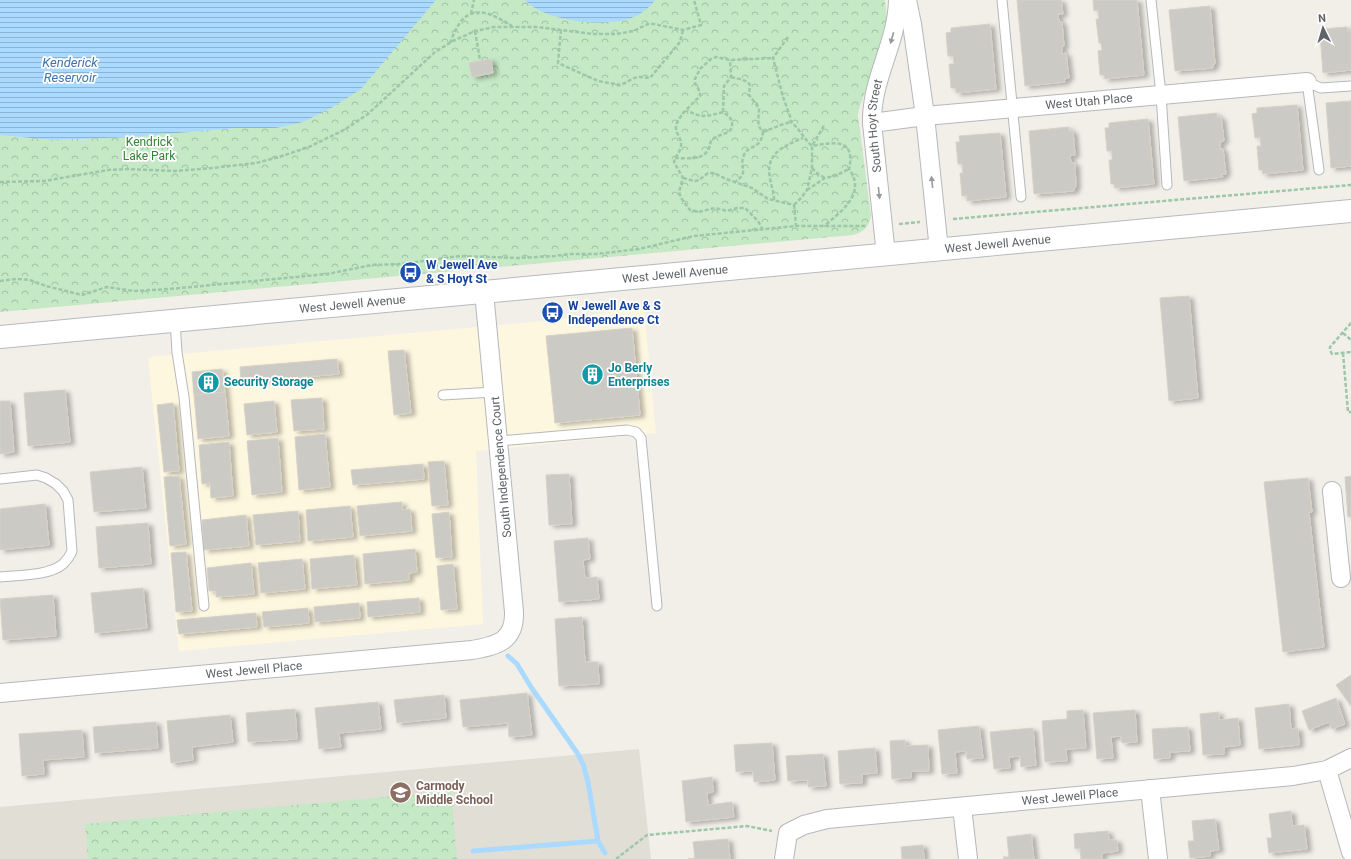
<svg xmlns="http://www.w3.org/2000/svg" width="1351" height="859" font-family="Roboto,sans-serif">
<defs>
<pattern id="park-crowns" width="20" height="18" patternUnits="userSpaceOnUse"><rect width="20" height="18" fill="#c5e8c5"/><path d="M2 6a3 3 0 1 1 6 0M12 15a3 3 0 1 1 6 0" fill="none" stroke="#a3c0a4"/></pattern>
<pattern id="water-rules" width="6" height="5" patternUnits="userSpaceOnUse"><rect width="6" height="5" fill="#aadaff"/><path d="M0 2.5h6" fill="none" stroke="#8eb4d2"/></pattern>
<filter id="shadow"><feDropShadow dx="4.5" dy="2.5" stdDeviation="2" flood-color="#0004"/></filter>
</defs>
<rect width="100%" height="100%" fill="#f1efe8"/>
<path fill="#fef7e0" d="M 644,307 L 656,433 L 476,451 L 483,624 L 179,651 L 148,357 L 543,321 Z"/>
<path fill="#e1ded6" d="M 639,749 L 651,859 L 0,859 L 0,807 Z"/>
<path fill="url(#park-crowns)" d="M 0,0 L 885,0 L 887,20 L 886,33 L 859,109 L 858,115 L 871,216 C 869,227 864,232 853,235 L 0,312 Z
M 451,791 L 457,859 L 88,859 L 85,824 Z"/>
<path fill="url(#water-rules)" d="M 0,0 L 436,0 L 361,89 L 333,107 L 303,122 L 276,128 L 237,128 L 130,137 L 53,140 L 0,135 Z
M 525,0 L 655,0 C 650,7 644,12 636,16 C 611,29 544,22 525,0 Z"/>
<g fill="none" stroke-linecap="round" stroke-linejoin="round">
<path stroke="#aadaff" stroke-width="5" d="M 508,656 L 517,664 L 531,687 L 578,754 L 583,764 L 588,782 L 598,841 L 605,853
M 473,851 L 598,841"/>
</g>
<path fill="#cccac5" stroke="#d6d1c6" filter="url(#shadow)" d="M 1017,0 L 1061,0 L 1063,14 L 1058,14 L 1059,22 L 1062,22 L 1064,46 L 1062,46 L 1062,54 L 1066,53 L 1069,78 L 1064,79 L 1065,82 L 1025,86 Z
M 1093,0 L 1137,0 L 1144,75 L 1105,79 L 1104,75 L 1100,75 L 1098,51 L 1102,50 L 1101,43 L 1099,43 L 1096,19 L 1099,19 L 1098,10 L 1094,11 Z
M 1210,6 L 1215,64 L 1213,64 L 1213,68 L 1175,71 L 1169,10 Z
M 990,24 L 996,89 L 956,93 L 956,88 L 951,88 L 949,64 L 954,64 L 953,56 L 948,56 L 946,33 L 951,32 L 951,28 Z
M 1347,27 L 1348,32 L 1351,31 L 1351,70 L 1323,73 L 1320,34 L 1323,34 L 1323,29 Z
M 491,59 L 493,73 L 472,77 L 469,63 Z
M 1351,101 L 1351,166 L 1331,168 L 1326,103 Z
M 1297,105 L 1303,170 L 1263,174 L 1262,170 L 1259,170 L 1257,146 L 1261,146 L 1260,137 L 1255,138 L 1252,114 L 1257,113 L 1257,108 Z
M 1217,113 L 1217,117 L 1221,117 L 1224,141 L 1220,142 L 1220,149 L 1223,149 L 1226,174 L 1222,174 L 1223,177 L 1184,181 L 1178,117 Z
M 1148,119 L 1154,184 L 1115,188 L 1114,184 L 1111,184 L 1109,160 L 1112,160 L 1112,151 L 1107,151 L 1105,128 L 1109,128 L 1109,123 Z
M 1069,127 L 1069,131 L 1073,131 L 1075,155 L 1070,155 L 1071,163 L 1075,163 L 1076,187 L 1074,188 L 1074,191 L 1034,194 L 1029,131 Z
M 1000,133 L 1006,197 L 967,201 L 967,195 L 962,196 L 960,173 L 963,173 L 962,164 L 958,164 L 956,142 L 960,142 L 959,136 Z
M 1189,296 L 1198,398 L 1169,401 L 1160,298 Z
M 632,328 L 640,415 L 555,423 L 546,336 Z
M 404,350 L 411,413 L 394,415 L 388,351 Z
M 337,359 L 339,374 L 241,382 L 240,367 Z
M 222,369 L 225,392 L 194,395 L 192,372 Z
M 65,390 L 70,442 L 28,446 L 24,393 Z
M 225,392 L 229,436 L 198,439 L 194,395 Z
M 322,398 L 324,429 L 294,431 L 291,400 Z
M 0,401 L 10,401 L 14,452 L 0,454 Z
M 274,401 L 277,432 L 247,435 L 244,404 Z
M 173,403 L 179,471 L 164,472 L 157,405 Z
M 325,434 L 330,487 L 299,490 L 295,437 Z
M 278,438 L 282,492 L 252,495 L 247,441 Z
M 229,442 L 233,496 L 211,498 L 210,483 L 202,484 L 199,445 Z
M 444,461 L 448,505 L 432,506 L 428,462 Z
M 423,464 L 424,479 L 353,485 L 351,470 Z
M 142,467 L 146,508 L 94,512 L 90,472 Z
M 569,474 L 572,524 L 549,525 L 546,475 Z
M 179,476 L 186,544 L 170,546 L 164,477 Z
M 1351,476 L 1351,516 L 1348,517 L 1345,477 Z
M 1308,478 L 1312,512 L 1309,512 L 1324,647 L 1283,652 L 1264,482 Z
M 402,502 L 402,510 L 410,509 L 412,531 L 360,536 L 357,506 Z
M 45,504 L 49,545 L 0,550 L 0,509 Z
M 350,506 L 353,537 L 308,541 L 306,510 Z
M 298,511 L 300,541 L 256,545 L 253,515 Z
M 449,512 L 452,557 L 436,558 L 432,514 Z
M 246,515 L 249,546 L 204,550 L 202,520 Z
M 148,523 L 151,564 L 99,568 L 96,527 Z
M 588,538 L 590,559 L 583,560 L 585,578 L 597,577 L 599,599 L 559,602 L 554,541 Z
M 415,549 L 417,572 L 409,573 L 409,580 L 365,584 L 363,554 Z
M 186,552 L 192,611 L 176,612 L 171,553 Z
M 354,555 L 357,585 L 312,589 L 310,559 Z
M 302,559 L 305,589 L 261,593 L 258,563 Z
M 251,563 L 254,594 L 216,597 L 216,591 L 209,591 L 207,568 Z
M 453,564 L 457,609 L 441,610 L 437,566 Z
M 143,588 L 147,628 L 95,633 L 91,593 Z
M 53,595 L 56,636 L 3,640 L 0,599 Z
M 419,598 L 420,612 L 368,617 L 367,602 Z
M 359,603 L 360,618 L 315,622 L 314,607 Z
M 308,608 L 309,623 L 264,627 L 262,612 Z
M 256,613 L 257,627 L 179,634 L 177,620 Z
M 582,617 L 585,662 L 598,662 L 599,684 L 559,686 L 555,619 Z
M 1351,675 L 1351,706 L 1336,685 Z
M 527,693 L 532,735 L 509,737 L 508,723 L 463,727 L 460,700 Z
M 444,695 L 446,718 L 397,723 L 394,700 Z
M 1336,698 L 1345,724 L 1332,729 L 1329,722 L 1309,730 L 1302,711 Z
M 378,702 L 381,729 L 339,733 L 341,747 L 319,749 L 315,708 Z
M 1289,704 L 1291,729 L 1298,728 L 1299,745 L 1259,749 L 1255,708 Z
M 295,709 L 297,739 L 248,742 L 246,713 Z
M 1083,710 L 1086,748 L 1066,749 L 1067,761 L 1045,762 L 1042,721 L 1067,719 L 1067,711 Z
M 1135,710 L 1137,742 L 1122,743 L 1121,736 L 1111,737 L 1113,758 L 1097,759 L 1093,713 Z
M 1219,712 L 1219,720 L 1238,718 L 1240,745 L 1224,747 L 1224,754 L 1203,755 L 1200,714 Z
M 230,715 L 233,742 L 192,747 L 193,760 L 171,763 L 167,721 Z
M 156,722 L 158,748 L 95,753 L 93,727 Z
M 979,726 L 983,758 L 967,759 L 966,751 L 955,752 L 957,773 L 942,774 L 938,730 Z
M 1188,727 L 1190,751 L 1170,752 L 1170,758 L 1154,759 L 1152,729 Z
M 1033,728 L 1036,765 L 1021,767 L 1020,756 L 1009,757 L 1010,768 L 994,769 L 990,732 Z
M 82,730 L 84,757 L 43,760 L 44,774 L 22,776 L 19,734 Z
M 905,740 L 905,746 L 928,745 L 929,771 L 911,771 L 911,778 L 892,779 L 890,741 Z
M 772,743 L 775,780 L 754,782 L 753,771 L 736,772 L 734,745 Z
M 875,748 L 877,773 L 862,774 L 862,783 L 840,784 L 838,751 Z
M 823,754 L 826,786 L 808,787 L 808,780 L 788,781 L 786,756 Z
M 712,777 L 713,792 L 707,793 L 708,805 L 732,802 L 734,817 L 686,822 L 682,781 Z
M 1291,811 L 1292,826 L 1304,825 L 1307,849 L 1269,853 L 1267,838 L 1272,838 L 1269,814 Z
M 1215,819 L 1219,850 L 1210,851 L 1210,856 L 1190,858 L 1188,841 L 1194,841 L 1192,821 Z
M 1108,831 L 1109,840 L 1117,840 L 1118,851 L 1102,853 L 1102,859 L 1081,859 L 1080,848 L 1075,849 L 1074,834 Z
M 1031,834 L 1034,859 L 1004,859 L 1003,857 L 1009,857 L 1007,837 Z
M 728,839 L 730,859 L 688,859 L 695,858 L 693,842 Z
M 923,845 L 924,859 L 902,859 L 901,847 Z"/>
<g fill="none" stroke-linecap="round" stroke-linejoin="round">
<defs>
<path id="service" d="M 1002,0 L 1021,197
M 1151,0 L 1161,95 L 1167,185
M 1319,170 L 1307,82 L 1321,88 L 1351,86
M 175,321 L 177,352 L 184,397 L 204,606
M 443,395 L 494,392
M 498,441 L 627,430 L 636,432 L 641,438 L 657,606
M 0,479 L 37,475 L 46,478 L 56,484 L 63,491 L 68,500 L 72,551 C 70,556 67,560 63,564 C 49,576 18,575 0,577"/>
<g id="minor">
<path d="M 907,0 L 912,24 L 925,116 L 939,250"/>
<path id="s1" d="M 872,123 L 925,116 L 1307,82"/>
<path id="s2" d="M 886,255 L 872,123 C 871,79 897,44 898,0"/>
<path d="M 1332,491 L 1341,578"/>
<path id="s3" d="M 0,693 L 472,650 C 497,646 515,641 514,612 L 484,292"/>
<path d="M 1327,770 L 1351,852"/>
<path d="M 1150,789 L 1158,859"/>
<path d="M 962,807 L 968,859"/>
<path id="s4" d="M 784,859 L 788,833 L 804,825 L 827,819 L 1293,776 L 1327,770 L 1351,758"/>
</g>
<g id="secondary">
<path id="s5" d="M 0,337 L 1351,211"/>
</g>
</defs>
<use href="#service" stroke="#b5b8bc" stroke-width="11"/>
<use href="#minor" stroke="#b5b8bc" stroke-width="20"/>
<use href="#secondary" stroke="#b6babf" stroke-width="24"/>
<path stroke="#9cc7a9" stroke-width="2.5" stroke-dasharray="4 2" stroke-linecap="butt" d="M 471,14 L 474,0
M 561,30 L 558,63 L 598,81 L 615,84 L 620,85 L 625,83 L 634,78 L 639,77 L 650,78 L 680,42 L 683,30
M 475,31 L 480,60
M 788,37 L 773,58 L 783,97 L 790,116 L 791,122 C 800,129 803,138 812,146 C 834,142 856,138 849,169 C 867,193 841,212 824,226
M 450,43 C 453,35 457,26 462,20 C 477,4 497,17 512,26
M 731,77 C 738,79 746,79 750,85 L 749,95 L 759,108 C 759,117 756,125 763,132 C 761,150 749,144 744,155 C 738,168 751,171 734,183
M 723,112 L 724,86 L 731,77 L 730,60
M 763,132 L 781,125 L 790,122
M 675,158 C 686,158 702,161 708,150 C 711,146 709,141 713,139 C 719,134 727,135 732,128 C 733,119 729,116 723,112 C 708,116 701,119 687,110
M 812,168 L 818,174 L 825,178
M 683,178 L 695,181 L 699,180 L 708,173 L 714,173 L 726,179 L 752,188 L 768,199 L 794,205
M 0,182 L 44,181 L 108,170 L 128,169 L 175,171 L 212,168 L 256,163 L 279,157 L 309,147 L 344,130 L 368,114 L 435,52 L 453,41 L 475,31 L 494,27 L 538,27 L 592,34 L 617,34 L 633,31 L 648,24 L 654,24 L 683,30 L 701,25 L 694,0
M 807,190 L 825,178 L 835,176 L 849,169
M 774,200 C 774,192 771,185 770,178 C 765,153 784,146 803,138
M 794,205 L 801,198 L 807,190 L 812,168 L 812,146 L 825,124
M 794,205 L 796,226
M 953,219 L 1351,185
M 899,224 L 920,222
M 763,230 L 758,221 L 745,208 L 737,208 L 727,211 L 715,208 L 698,212 L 690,210 L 681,198 L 679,192 L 683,178 L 674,162 C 675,156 681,152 681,145 C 682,139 676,134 676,128 C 675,119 693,103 700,96 L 700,92 L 695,83 L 695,79 L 700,69 L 711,59 L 716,57 L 730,60 L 773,58
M 408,263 L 410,272
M 0,281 L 17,279 L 30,280 L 46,286 L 82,295 L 107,287 L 134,291 L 170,289 L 327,274 L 372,265 L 401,264 L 460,256 L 518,258 L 555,256 L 568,254 L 596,254 L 639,249 L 694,236 L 796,226 L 866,226
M 1351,323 L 1330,347 L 1330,350 L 1332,354 L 1351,352
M 1343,333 L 1351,340
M 1343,353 L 1348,412 L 1351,412
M 616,859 L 647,835 L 747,826 L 772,831"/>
<use href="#service" stroke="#fff" stroke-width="9"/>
<use href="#minor" stroke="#fff" stroke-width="18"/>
<use href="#secondary" stroke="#fff" stroke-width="22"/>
</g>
<defs><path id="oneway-solid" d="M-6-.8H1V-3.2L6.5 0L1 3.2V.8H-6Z"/></defs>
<g fill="#979a9d">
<use href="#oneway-solid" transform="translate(892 38) rotate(105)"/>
<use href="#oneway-solid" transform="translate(932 182) rotate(-96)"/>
<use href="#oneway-solid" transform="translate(879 193) rotate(84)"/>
</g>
<defs>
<symbol id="bus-disc" viewBox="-11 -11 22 22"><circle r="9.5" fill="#1a4fb4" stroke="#fff"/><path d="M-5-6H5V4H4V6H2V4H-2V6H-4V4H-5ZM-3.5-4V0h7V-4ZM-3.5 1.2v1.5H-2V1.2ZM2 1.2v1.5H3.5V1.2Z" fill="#fff"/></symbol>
<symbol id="building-disc" viewBox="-11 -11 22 22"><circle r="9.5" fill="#0f9aa8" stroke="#fff"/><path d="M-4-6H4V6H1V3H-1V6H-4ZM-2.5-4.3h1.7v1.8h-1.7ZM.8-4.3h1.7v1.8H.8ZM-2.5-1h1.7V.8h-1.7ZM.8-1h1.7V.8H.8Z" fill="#fff"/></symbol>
<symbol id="school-disc" viewBox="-11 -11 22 22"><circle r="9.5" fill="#8d6e63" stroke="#fff"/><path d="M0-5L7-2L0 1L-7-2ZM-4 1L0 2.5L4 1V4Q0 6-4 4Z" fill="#fff"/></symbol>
</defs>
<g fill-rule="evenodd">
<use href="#bus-disc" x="398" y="260" width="25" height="25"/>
<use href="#bus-disc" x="540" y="300" width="25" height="25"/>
<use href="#building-disc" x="580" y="362" width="25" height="25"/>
<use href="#building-disc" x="196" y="370" width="25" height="25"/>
<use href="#school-disc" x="388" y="780" width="25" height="25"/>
</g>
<g text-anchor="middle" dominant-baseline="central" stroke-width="3.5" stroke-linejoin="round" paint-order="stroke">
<g font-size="12" fill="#5f6368" stroke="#fff">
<text stroke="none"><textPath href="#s1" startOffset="218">West Utah Place</textPath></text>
<text stroke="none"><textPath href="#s2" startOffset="130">South Hoyt Street</textPath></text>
<text stroke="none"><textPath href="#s5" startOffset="1002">West Jewell Avenue</textPath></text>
<text stroke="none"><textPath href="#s5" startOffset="678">West Jewell Avenue</textPath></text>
<text stroke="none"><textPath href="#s5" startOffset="354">West Jewell Avenue</textPath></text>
<text transform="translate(501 467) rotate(-95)">South Independence Court</text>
<text stroke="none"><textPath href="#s3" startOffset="255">West Jewell Place</textPath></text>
<text stroke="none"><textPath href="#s4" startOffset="312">West Jewell Place</textPath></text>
</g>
<g font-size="12" fill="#348238" stroke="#fff">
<text x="149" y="142">Kendrick<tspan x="149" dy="14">Lake Park</tspan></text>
</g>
<g font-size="12" font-weight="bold" fill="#164399" stroke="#fff" text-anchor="start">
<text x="426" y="265">W Jewell Ave<tspan x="426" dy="14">&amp; S Hoyt St</tspan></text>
<text x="568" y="306">W Jewell Ave &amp; S<tspan x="568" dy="14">Independence Ct</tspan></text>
</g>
<g font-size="12" font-weight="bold" fill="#0d838f" stroke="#fff" text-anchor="start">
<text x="608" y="368">Jo Berly<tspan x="608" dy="14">Enterprises</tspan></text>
<text x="224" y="382">Security Storage</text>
</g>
<g font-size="12" font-weight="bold" fill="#785e54" stroke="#fff" text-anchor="start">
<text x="416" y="786">Carmody<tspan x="416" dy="14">Middle School</tspan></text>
</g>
<g font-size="13" font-style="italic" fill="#4174aa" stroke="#fff">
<text x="70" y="62">Kenderick<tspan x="70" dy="15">Reservoir</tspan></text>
</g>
</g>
<g transform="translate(1323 28) rotate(355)" stroke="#ffffff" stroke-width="3" paint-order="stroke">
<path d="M0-3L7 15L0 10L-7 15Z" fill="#5f6368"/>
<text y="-6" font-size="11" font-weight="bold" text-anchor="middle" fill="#5f6368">N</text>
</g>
</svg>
